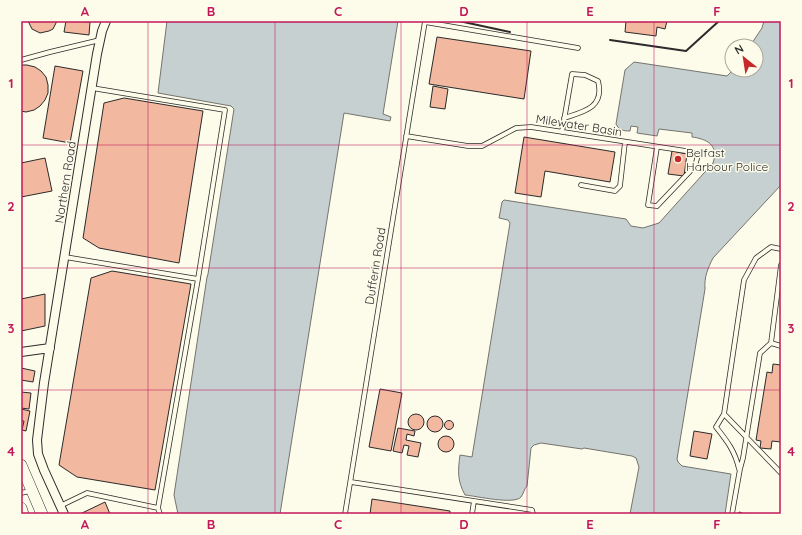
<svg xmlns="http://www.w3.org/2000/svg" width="802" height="535" font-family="Quicksand,sans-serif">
<rect width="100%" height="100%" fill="#fdfbea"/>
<path fill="#c7d0d0" stroke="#74746e" d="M 167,21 L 398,21 L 383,114 L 391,117 L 390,121 L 344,113 L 280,514 L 178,514 L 174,495 L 207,277 L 208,274 L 234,109 L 231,106 L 158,93 Z
M 764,21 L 781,21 L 781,185 L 713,258 C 708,268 704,277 705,289 L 677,459 L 678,462 L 682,466 L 731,474 L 725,514 L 630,514 L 639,467 L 636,458 L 632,456 L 584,448 L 582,449 L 541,443 L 534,445 L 531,448 L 527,486 C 524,489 524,493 521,497 C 514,505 476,496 465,495 C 457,480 458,471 460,455 L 472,457 L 510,223 L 508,220 L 499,218 L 502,202 L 504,200 L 626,219 L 631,226 L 643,228 L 659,223 L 713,163 C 719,145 707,139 692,137 L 692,133 L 659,129 L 657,136 L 637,133 L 638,127 L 631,126 L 630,131 C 623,131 619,130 616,124 L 625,70 L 634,62 L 727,76 L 733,70 L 756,70 L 756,46 L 750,46 L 762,28 Z"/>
<path fill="#f2b8a0" stroke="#2b2b2b" d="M 28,21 L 57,21 L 53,29 L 49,31 L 40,33 L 32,29 Z
M 66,21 L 90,22 L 89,35 L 64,32 Z
M 626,21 L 667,21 L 665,29 L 657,27 L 656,36 L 625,32 Z
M 437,37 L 531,51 L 524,99 L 429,84 Z
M 21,65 L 27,65 L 35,67 L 41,71 L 46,77 L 48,85 L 48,93 L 45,100 L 40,106 L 34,110 L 26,112 L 21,111 Z
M 55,66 L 83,71 L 70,143 L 43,138 Z
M 433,86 L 448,89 L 445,109 L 430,107 Z
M 124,98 L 203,111 L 179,263 L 99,248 L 83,238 L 104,103 Z
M 524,137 L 615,152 L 610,182 L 545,171 L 541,197 L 515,193 Z
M 672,151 L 687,154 L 684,176 L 668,174 Z
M 45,158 L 52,191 L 21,197 L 21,163 Z
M 112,271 L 191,284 L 155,490 L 77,477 L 59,465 L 91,278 Z
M 45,294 L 45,326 L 21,331 L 21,299 Z
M 773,364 L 781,365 L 781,442 L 772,441 L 771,449 L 760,448 L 761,441 L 756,440 L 767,372 L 772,373 Z
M 21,368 L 35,371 L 33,382 L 21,380 Z
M 380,389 L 402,393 L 391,451 L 369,447 Z
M 21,392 L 31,393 L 29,409 L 21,408 Z
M 21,409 L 30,411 L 26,431 L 22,430 L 24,421 L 21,421 Z
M408 422a8 8 0 1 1 16 0a8 8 0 1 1-16 0Z
M427 424a8 8 0 1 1 16 0a8 8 0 1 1-16 0Z
M444.5 425a4.5 4.5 0 1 1 9 0a4.5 4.5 0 1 1-9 0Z
M 398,428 L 415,431 L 414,436 L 407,434 L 406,440 L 421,443 L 418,457 L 407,455 L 409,446 L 404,445 L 402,453 L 393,451 Z
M 694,431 L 712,434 L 707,459 L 690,456 Z
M438 444a8 8 0 1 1 16 0a8 8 0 1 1-16 0Z
M 372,499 L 450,511 L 450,514 L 370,514 Z
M 105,502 L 110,514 L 80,514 Z"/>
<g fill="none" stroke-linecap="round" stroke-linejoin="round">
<defs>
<path id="lane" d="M 425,22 L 578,48
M 21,60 L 50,52 L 100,40
M 92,88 L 225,110 L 198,279 L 158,508
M 562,132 L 572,74 L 585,75 L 598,81 C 605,108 583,112 564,118
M 406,136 L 468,146 L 482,146 L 516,128 L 531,127 L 692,152 L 698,155 L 695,166 L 657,206 L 648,205 L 657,147
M 581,185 L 615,191 L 620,186 L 625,142
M 781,249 L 771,247 L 756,258 L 744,280 L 724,414 L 781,473
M 65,257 L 198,279
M 771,343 L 781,346
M 724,414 L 716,427 C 727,441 735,451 739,469
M 351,482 L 532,510 L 533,514
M 21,493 L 30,491
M 60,506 L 87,493 L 158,508 L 160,514
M 345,514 L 425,21
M 472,514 L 474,501
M 732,514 L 740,469 L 743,458 L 760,353 L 771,343 L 781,265"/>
<path id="street" d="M 21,352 L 50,348
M 64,514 L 44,470 L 38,454 L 37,440 L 44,383 L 97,54 L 102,31 L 106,21"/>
<path id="secondary" d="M 21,465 L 42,514
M 21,508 L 23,514"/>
</defs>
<use href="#lane" stroke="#2b2b2b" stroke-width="5.5"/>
<use href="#street" stroke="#2b2b2b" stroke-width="10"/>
<use href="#secondary" stroke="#2b2b2b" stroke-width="12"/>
<use href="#lane" stroke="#fdfbea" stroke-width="4"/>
<use href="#street" stroke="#fdfbea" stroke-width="8"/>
<use href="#secondary" stroke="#fdfbea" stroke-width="11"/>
<path stroke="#2b2b2b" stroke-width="1" stroke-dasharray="5 2" stroke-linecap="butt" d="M 739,514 L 739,512 L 747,514"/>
<path stroke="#2b2b2b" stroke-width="2" d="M 459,21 L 510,32
M 610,40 L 686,51 L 719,21"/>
</g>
<path fill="none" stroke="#c2185b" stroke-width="1" stroke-opacity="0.55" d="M 148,21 L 148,514M 275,21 L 275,514M 401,21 L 401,514M 527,21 L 527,514M 654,21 L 654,514M 21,145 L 781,145M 21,268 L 781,268M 21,390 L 781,390"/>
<circle fill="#c62828" stroke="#fdfbea" stroke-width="1.5" cx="678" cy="159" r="4"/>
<g text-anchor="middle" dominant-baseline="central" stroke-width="3" stroke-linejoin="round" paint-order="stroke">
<g font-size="12" fill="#2b2b2b" stroke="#fdfbea">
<text transform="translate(579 125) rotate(9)">Milewater Basin</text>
<text transform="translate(65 182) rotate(-81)">Northern Road</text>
<text transform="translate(375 266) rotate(-81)">Dufferin Road</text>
</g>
<g font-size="12" fill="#2b2b2b" stroke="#fdfbea" text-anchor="start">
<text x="686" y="152">Belfast<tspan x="686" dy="14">Harbour Police</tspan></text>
</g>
</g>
<rect width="802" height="535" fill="none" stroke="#fdfbea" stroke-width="44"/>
<g transform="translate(744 58) rotate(330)"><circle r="19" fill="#fdfbea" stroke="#a9a89e"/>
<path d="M0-3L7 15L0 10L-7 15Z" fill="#c62828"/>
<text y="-6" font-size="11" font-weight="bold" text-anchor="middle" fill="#2b2b2b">N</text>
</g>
<rect x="22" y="22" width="758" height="491" fill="none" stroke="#c2185b" stroke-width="1.5"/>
<g font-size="13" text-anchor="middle" font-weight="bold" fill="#c2185b">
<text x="85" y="16">A</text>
<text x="211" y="16">B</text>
<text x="338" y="16">C</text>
<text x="464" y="16">D</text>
<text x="590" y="16">E</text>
<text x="717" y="16">F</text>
<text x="11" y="88">1</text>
<text x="791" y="88">1</text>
<text x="11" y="211">2</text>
<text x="791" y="211">2</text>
<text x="11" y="333">3</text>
<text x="791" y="333">3</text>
<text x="11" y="456">4</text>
<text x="791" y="456">4</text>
<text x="85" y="529">A</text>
<text x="211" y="529">B</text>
<text x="338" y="529">C</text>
<text x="464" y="529">D</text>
<text x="590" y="529">E</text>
<text x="717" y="529">F</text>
</g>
</svg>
